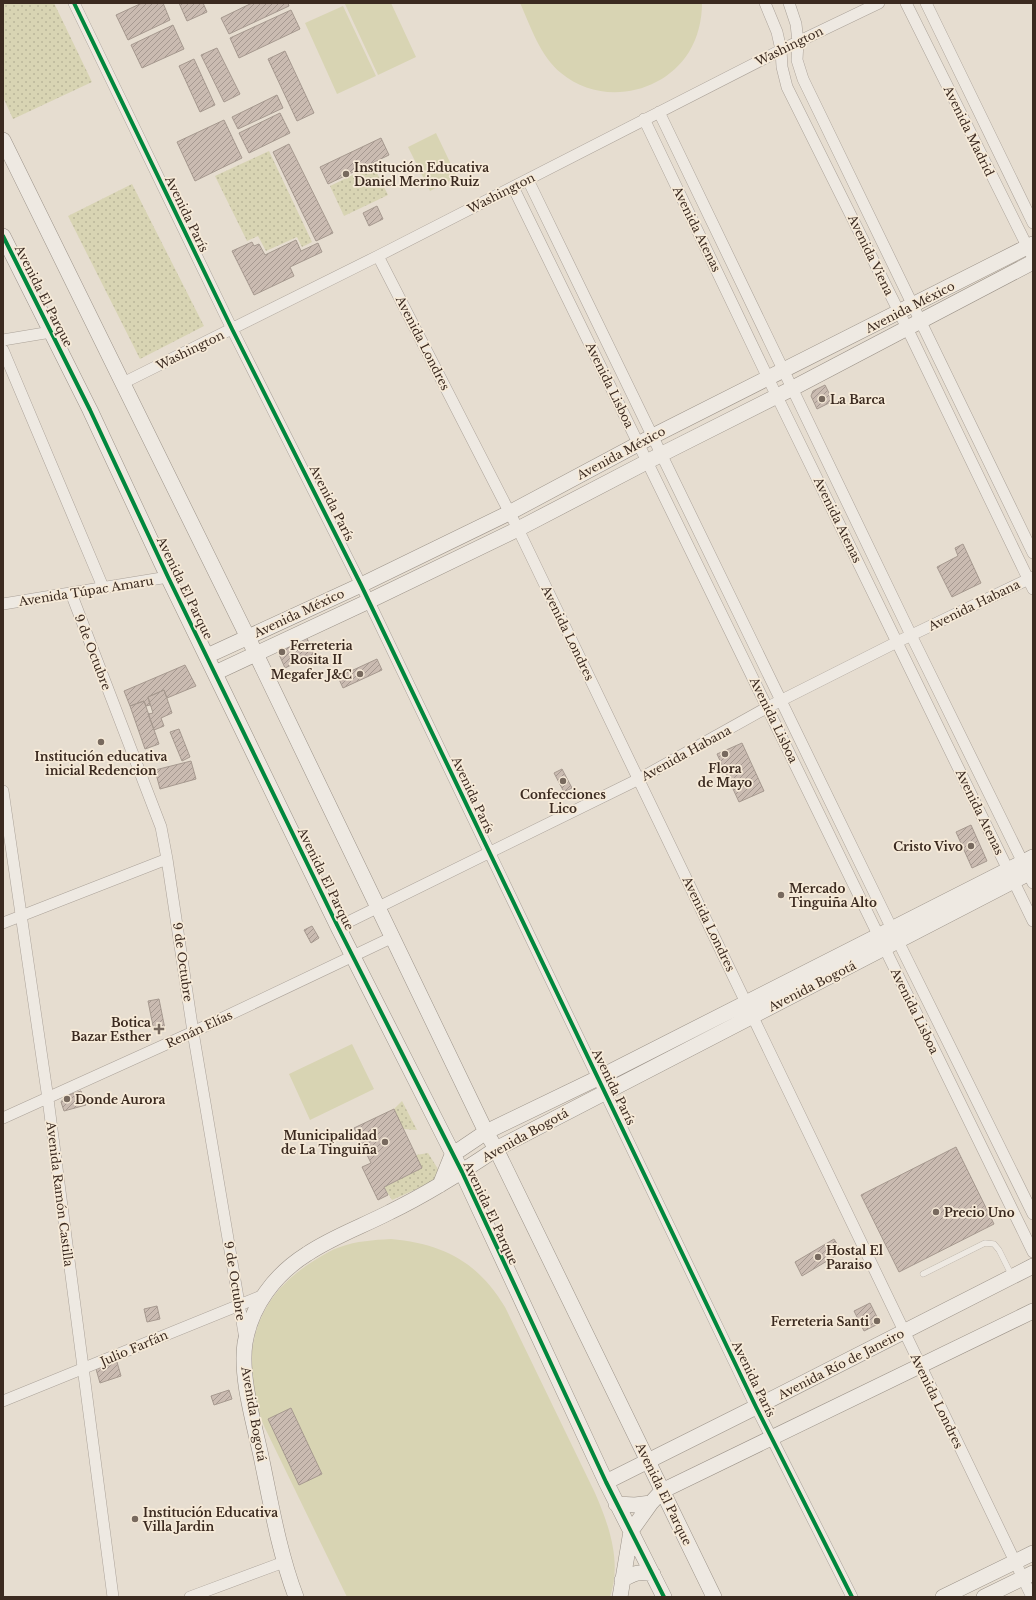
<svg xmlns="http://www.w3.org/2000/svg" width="1036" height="1600" font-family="'Libre Baskerville',serif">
<defs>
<pattern id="grass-dots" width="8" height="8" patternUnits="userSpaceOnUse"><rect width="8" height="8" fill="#d8d4b3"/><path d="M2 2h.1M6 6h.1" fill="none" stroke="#bab69a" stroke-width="1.8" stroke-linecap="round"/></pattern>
<pattern id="building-hatch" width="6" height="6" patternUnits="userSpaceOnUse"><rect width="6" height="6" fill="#cabbb1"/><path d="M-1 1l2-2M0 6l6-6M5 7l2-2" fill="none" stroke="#a59890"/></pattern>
</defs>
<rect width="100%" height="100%" fill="#e6ddd0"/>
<path fill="url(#grass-dots)" d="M 3,3 L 54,3 L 92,82 L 13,119 L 3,97 Z
M 269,151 L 312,242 L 302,247 L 297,237 L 266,251 L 258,236 L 247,241 L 215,176 Z
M 373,165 L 388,195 L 344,216 L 330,186 Z
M 132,184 L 204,326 L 140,359 L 68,216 Z
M 402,1101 L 417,1130 L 403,1129 L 394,1109 Z
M 428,1153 L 443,1177 L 392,1200 L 384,1187 L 422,1168 L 416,1155 Z"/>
<path fill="#d8d4b3" d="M 348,3 L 391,3 L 416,57 L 378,75 L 345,4 Z
M 520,3 L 702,3 C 702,20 698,37 689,52 C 662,95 600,106 561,73 C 540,56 531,27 520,3 Z
M 343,6 L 376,76 L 337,94 L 305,23 Z
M 436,133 L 457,177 L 430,191 L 408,147 Z
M 352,1044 L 374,1089 L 310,1120 L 289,1074 Z
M 391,1239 C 443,1244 477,1261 505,1307 L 595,1493 C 609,1525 622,1562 610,1597 L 347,1597 L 264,1426 C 257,1409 250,1383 251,1364 C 253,1316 276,1284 315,1260 C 323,1255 331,1250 340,1247 C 357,1241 373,1240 391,1239 Z"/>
<path fill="url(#building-hatch)" stroke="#a6998f" d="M 142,3 L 163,3 L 170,20 L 128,40 L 116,15 Z
M 179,3 L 203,3 L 207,12 L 187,21 Z
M 252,3 L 288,3 L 289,6 L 229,34 L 221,18 Z
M 291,10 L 300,29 L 239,58 L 230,38 Z
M 173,25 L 184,49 L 142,68 L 131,45 Z
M 217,48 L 240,94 L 224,102 L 201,55 Z
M 285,51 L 314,113 L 297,121 L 268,59 Z
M 194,59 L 215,105 L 200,112 L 179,66 Z
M 277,95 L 283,108 L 238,129 L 232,117 Z
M 280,113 L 290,133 L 249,153 L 239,133 Z
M 224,120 L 242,158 L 195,181 L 177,142 Z
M 381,138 L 389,155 L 328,184 L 320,167 Z
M 289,144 L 333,233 L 316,241 L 273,152 Z
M 377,206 L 383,219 L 369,226 L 363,213 Z
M 296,240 L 301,251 L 318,243 L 322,252 L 290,267 L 294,276 L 254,295 L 232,251 L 252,242 L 254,246 L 259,244 L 265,255 Z
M 825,385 L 833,401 L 817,409 L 811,396 L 813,391 Z
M 963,544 L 981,583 L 952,597 L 937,567 L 958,556 L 955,548 Z
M 306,636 L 314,654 L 285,668 L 278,652 L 280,648 Z
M 377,659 L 382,670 L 343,688 L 338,677 Z
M 185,665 L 196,686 L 167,698 L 164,690 L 148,697 L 150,705 L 146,706 L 144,701 L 130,706 L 124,691 Z
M 164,690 L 172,713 L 161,718 L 164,726 L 154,730 L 148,714 L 153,713 L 148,697 Z
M 144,701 L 159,744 L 145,749 L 130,706 Z
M 179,729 L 190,757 L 182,761 L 170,732 Z
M 742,743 L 764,791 L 739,802 L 717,754 Z
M 191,761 L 196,779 L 160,789 L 155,770 Z
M 562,769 L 572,788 L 564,792 L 554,773 Z
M 971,825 L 987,861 L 972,868 L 956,832 Z
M 312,926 L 319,938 L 311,943 L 304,930 Z
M 159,999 L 165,1029 L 154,1031 L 148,1001 Z
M 81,1091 L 86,1105 L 64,1111 L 61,1102 L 65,1096 Z
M 394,1109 L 422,1168 L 384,1187 L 388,1195 L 378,1200 L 362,1167 L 371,1163 L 354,1128 Z
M 956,1147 L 994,1224 L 899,1272 L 861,1195 Z
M 834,1239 L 842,1252 L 802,1276 L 795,1262 Z
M 870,1303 L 880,1323 L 864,1331 L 854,1311 Z
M 157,1306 L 160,1319 L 147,1322 L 144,1309 Z
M 117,1362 L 121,1376 L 100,1383 L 96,1369 Z
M 229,1390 L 232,1399 L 214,1405 L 211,1396 Z
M 291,1408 L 322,1474 L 299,1485 L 268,1419 Z"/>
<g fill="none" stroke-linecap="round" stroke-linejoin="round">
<defs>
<path id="lane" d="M 923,1274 L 985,1243 L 994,1244 L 999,1250 L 1012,1276"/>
<path id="street" d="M 74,3 L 232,329 L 361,585 L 756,1407 L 852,1597
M 765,3 L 777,32 L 781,50 L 782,67 L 787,87 L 907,328 L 1033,589
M 789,3 L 796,24 L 798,42 L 797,60 L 803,79 L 1033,553
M 906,3 L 1033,258
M 926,3 L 1033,223
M 659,112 L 911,635 L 1033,883
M 644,119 L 768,378 L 1033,921
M 528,180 L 892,929 L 1033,1214
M 513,187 L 1033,1252
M 378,256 L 518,529 L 1032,1597
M 3,340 L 51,332
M 3,350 L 103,587
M 123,383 L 378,256 L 781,50 L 879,3
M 71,593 L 161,827 L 167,859 L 193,1032 L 245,1339
M 3,604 L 168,577
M 3,791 L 48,1099 L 113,1597
M 3,923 L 167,859
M 338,927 L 639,779 L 768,707 L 897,642 L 1033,577
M 3,1118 L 193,1032 L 393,937
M 3,1401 L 264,1295
M 190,1597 L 284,1562"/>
<path id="secondary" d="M 3,140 L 256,654 L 486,1132 L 496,1149 L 714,1597
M 3,236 L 90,410 L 168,577 L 338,927 L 462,1172 L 606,1482 L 664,1597
M 207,656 L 361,585 L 509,513 L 653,436 L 1033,244
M 215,673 L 369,601 L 518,529 L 662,454 L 793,388 L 1033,262
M 440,1185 L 452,1155 L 486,1132 L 598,1078 L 1033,857
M 606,1482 L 756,1407 L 1033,1266
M 616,1504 L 635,1505 L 651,1503
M 622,1580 C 634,1573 639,1571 653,1574
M 296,1597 C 279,1552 271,1504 261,1456 C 254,1423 240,1377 245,1343 C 251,1306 275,1274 307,1254 C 332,1237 363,1226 390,1212 C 427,1194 462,1172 496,1149 L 1033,871
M 620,1597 L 631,1531 L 651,1503 L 662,1491 L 1033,1311
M 943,1597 L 1033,1553
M 984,1597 L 1033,1573"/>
</defs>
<use href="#lane" stroke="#aba299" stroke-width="6"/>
<use href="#street" stroke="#aba299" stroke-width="12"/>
<use href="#secondary" stroke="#9b9288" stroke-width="16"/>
<use href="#lane" stroke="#eee9e2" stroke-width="5.5"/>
<use href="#street" stroke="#eee9e2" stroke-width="11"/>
<use href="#secondary" stroke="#eee9e2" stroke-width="15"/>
<defs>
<path id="cycleway" d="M 74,3 L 232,329 L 361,585 L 756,1407 L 852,1597
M 3,236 L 90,410 L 168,577 L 338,927 L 462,1172 L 606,1482 L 664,1597"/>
</defs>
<use href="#cycleway" stroke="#f6ead8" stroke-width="6"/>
<use href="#cycleway" stroke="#00873e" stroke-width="4"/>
</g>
<g fill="#77695e" stroke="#f6ead8" stroke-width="1.5">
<circle cx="346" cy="174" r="4"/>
<circle cx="822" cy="399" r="4"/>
<circle cx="282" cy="652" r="4"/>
<circle cx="360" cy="674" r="4"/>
<circle cx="101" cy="742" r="4"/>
<circle cx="725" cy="754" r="4"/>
<circle cx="563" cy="781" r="4"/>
<circle cx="971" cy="846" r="4"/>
<circle cx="781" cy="895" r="4"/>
<path d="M157 1023h4v4h4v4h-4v4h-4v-4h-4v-4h4z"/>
<circle cx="67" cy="1099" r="4"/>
<circle cx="385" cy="1142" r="4"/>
<circle cx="936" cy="1212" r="4"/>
<circle cx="818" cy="1257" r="4"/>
<circle cx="877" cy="1321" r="4"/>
<circle cx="135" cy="1519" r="4"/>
</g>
<g text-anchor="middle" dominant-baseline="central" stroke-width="3.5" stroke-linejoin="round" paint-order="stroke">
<g font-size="12" fill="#3b2a20" stroke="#f6ead8">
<text transform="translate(789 46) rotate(-26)">Washington</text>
<text transform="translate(969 131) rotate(64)">Avenida Madrid</text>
<text transform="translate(501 193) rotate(-27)">Washington</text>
<text transform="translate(187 214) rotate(64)">Avenida París</text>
<text transform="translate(697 229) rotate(64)">Avenida Atenas</text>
<text transform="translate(871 255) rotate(64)">Avenida Viena</text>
<text transform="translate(44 296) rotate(63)">Avenida El Parque</text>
<text transform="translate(910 307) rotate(-27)">Avenida México</text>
<text transform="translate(423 343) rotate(63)">Avenida Londres</text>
<text transform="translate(190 350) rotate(-26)">Washington</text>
<text transform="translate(610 385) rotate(64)">Avenida Lisboa</text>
<text transform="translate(621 453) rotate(-28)">Avenida México</text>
<text transform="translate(332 503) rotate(63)">Avenida París</text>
<text transform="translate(838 520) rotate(64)">Avenida Atenas</text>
<text transform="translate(185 588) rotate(64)">Avenida El Parque</text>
<text transform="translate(86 591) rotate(-9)">Avenida Túpac Amaru</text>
<text transform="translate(974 605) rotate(-26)">Avenida Habana</text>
<text transform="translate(299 613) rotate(-25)">Avenida México</text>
<text transform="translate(568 633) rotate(64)">Avenida Londres</text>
<text transform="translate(93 652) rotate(69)">9 de Octubre</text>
<text transform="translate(774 720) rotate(64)">Avenida Lisboa</text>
<text transform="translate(686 753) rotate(-29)">Avenida Habana</text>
<text transform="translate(473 795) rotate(65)">Avenida París</text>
<text transform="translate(980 812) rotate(64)">Avenida Atenas</text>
<text transform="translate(326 879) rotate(64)">Avenida El Parque</text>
<text transform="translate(709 924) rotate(64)">Avenida Londres</text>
<text transform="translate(183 962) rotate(82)">9 de Octubre</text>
<text transform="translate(812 986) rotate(-27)">Avenida Bogotá</text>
<text transform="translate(915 1011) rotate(64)">Avenida Lisboa</text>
<text transform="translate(199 1029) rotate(-25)">Renán Elías</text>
<text transform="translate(614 1087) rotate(64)">Avenida París</text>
<text transform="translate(525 1135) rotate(-29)">Avenida Bogotá</text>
<text transform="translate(60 1194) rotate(83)">Avenida Ramón Castilla</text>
<text transform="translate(491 1213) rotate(65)">Avenida El Parque</text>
<text transform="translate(235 1281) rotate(81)">9 de Octubre</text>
<text transform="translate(134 1348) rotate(-23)">Julio Farfán</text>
<text transform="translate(841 1364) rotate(-27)">Avenida Río de Janeiro</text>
<text transform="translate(754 1379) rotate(64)">Avenida París</text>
<text transform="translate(937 1401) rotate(64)">Avenida Londres</text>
<text transform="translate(254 1414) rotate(80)">Avenida Bogotá</text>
<text transform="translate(664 1494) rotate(64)">Avenida El Parque</text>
</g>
<g font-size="12" font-weight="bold" fill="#3b2a20" stroke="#f6ead8" text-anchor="start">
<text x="354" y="167">Institución Educativa<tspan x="354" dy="14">Daniel Merino Ruiz</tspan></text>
<text x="830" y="399">La Barca</text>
<text x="290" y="645">Ferreteria<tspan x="290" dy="14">Rosita II</tspan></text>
<text x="352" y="674" text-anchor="end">Megafer J&amp;C</text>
<text x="101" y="756" text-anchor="middle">Institución educativa<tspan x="101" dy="14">inicial Redencion</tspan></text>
<text x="725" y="768" text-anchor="middle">Flora<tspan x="725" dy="14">de Mayo</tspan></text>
<text x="563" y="794" text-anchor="middle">Confecciones<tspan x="563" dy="14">Lico</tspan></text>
<text x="963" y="846" text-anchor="end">Cristo Vivo</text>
<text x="789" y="888">Mercado<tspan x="789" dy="14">Tinguiña Alto</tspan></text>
<text x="151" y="1022" text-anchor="end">Botica<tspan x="151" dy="14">Bazar Esther</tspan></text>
<text x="75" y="1099">Donde Aurora</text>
<text x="377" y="1135" text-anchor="end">Municipalidad<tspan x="377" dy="14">de La Tinguiña</tspan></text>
<text x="944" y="1212">Precio Uno</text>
<text x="826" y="1250">Hostal El<tspan x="826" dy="14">Paraiso</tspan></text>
<text x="869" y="1321" text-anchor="end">Ferreteria Santi</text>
<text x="143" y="1512">Institución Educativa<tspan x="143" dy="14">Villa Jardin</tspan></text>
</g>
</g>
<rect width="1036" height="1600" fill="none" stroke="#3b2a20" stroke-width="8"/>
</svg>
